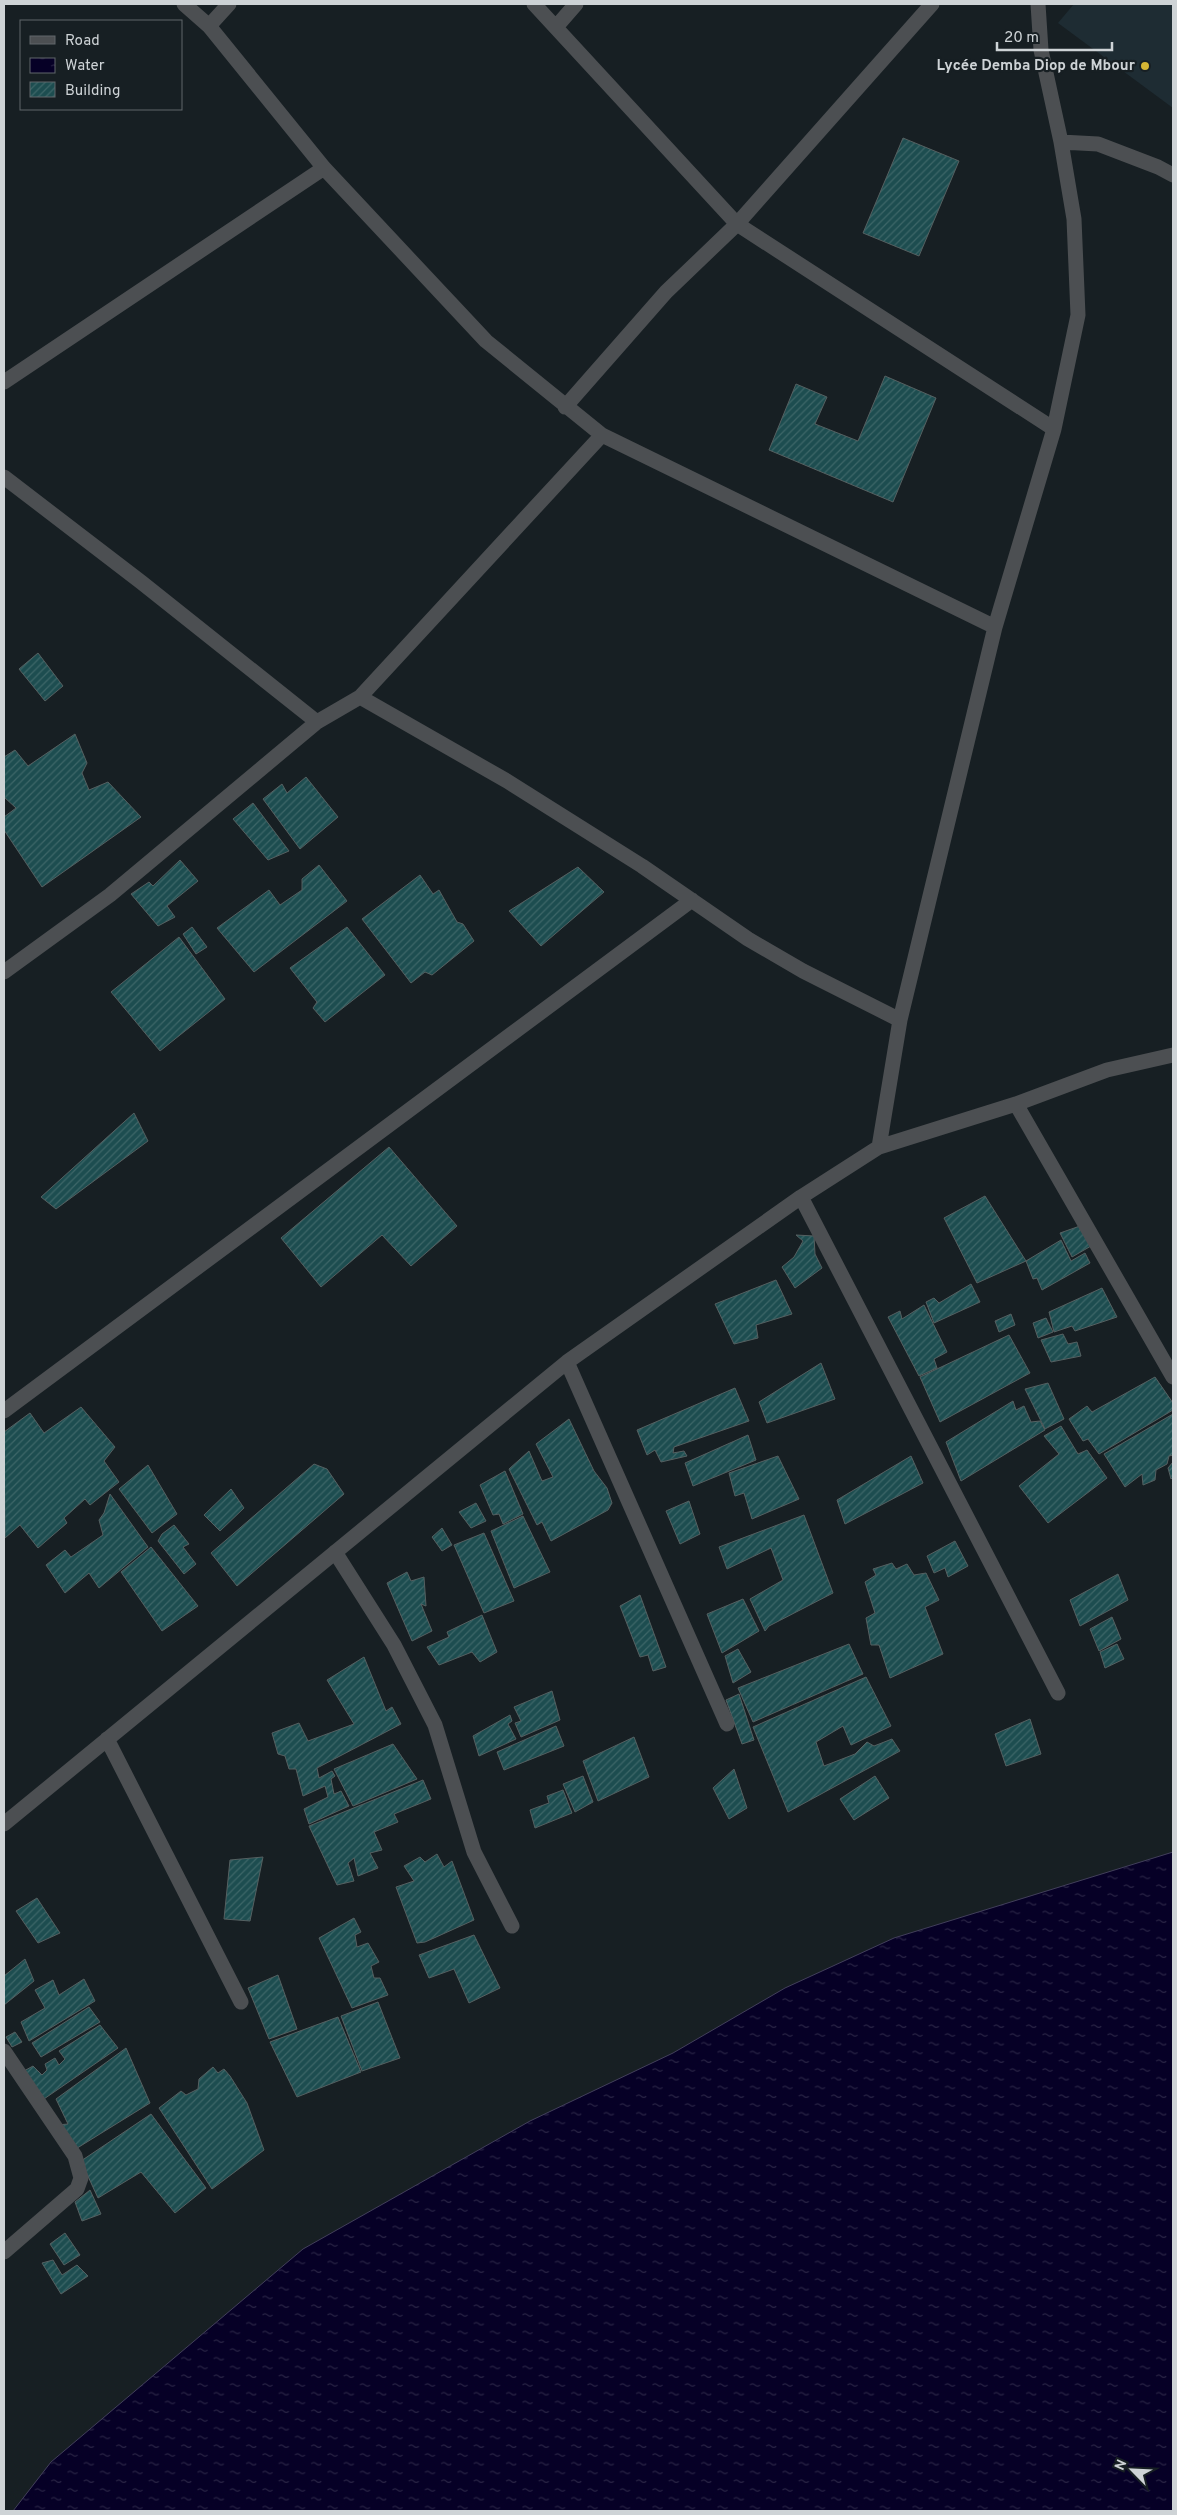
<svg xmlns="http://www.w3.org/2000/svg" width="1177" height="2515" font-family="Overpass,sans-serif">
<defs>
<pattern id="water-ripples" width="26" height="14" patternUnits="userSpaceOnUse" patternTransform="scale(1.25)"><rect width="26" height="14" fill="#060026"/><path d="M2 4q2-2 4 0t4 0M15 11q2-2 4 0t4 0" fill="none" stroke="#292445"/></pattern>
<pattern id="building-hatch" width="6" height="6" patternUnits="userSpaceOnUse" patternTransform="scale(1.25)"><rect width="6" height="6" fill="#1d4d50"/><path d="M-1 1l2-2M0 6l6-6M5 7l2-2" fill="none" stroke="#3d6668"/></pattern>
</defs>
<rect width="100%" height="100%" fill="#171f23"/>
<path fill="#1e2c33" d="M 1074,4 L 1173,4 L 1173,108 L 1058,23 Z"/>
<path fill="url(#water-ripples)" stroke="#423f5b" d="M 1173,1852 L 1173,2511 L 13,2511 L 51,2462 L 303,2249 L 530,2121 L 673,2053 L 785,1988 L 894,1938 Z"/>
<path fill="url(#building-hatch)" stroke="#556061" d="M 903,138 L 959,161 L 919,256 L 863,233 Z
M 885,376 L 936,398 L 893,502 L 769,450 L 796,384 L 827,397 L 815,424 L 858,441 Z
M 38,653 L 63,686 L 45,701 L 19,669 Z
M 75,734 L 87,763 L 82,773 L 89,790 L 108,782 L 141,817 L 42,887 L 4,830 L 4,817 L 16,808 L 4,797 L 4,757 L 15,750 L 28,766 Z
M 306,777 L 338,817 L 300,849 L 263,799 L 282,784 L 287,793 Z
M 253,803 L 289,851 L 268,860 L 233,819 Z
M 180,860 L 198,881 L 167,906 L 175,917 L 158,926 L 131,894 L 149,882 L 153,886 Z
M 319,865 L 347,901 L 254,972 L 217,928 L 269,890 L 280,905 L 302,890 L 302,879 Z
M 578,867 L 604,892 L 541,946 L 509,911 Z
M 420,875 L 433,894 L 439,890 L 457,922 L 463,924 L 474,941 L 432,975 L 425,972 L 411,983 L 362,919 Z
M 192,927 L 207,947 L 196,954 L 183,934 Z
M 347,927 L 385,975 L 325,1022 L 313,1008 L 317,1002 L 290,968 Z
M 179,937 L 225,999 L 160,1051 L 111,992 Z
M 134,1113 L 148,1141 L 56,1209 L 41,1197 Z
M 389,1147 L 457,1226 L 411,1266 L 382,1235 L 321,1287 L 281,1238 Z
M 985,1196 L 1026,1261 L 977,1283 L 944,1218 Z
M 1080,1226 L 1091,1246 L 1072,1257 L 1060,1233 Z
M 796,1235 L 814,1236 L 815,1254 L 822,1268 L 795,1288 L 782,1267 L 794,1257 L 803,1241 Z
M 1061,1240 L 1071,1261 L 1085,1253 L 1090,1263 L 1042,1290 L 1037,1278 L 1033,1279 L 1026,1261 Z
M 776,1280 L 792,1314 L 756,1325 L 758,1338 L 734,1344 L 715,1304 Z
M 971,1284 L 980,1302 L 934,1323 L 926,1302 L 934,1298 L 939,1303 Z
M 1102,1288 L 1117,1317 L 1075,1331 L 1072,1326 L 1054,1332 L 1049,1312 Z
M 924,1305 L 947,1352 L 934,1359 L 937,1368 L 919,1376 L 888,1317 L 900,1311 L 902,1319 Z
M 1011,1314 L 1015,1325 L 999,1332 L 995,1321 Z
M 1046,1318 L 1053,1332 L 1038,1338 L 1033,1323 Z
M 1063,1334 L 1068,1344 L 1077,1342 L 1081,1356 L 1051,1362 L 1041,1340 Z
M 1009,1335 L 1030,1373 L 940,1422 L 920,1377 Z
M 821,1363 L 835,1399 L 767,1423 L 759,1402 Z
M 1155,1377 L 1173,1403 L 1173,1410 L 1099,1454 L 1088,1439 L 1083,1441 L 1069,1419 L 1087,1406 L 1092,1412 Z
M 1048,1383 L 1064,1419 L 1045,1429 L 1025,1389 Z
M 735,1388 L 749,1421 L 674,1447 L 673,1453 L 684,1451 L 687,1456 L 661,1462 L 655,1450 L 647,1455 L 637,1430 Z
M 1013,1401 L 1016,1410 L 1024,1406 L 1031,1422 L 1040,1421 L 1045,1430 L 961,1481 L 946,1442 Z
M 81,1407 L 115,1447 L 104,1461 L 119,1482 L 90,1505 L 85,1499 L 64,1518 L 67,1523 L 38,1548 L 20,1525 L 5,1538 L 4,1432 L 30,1413 L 44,1433 Z
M 1173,1414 L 1173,1455 L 1169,1456 L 1167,1464 L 1156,1470 L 1155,1480 L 1143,1485 L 1142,1474 L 1125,1487 L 1104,1454 Z
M 569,1419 L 594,1471 L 607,1488 L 612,1503 L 608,1510 L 551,1541 L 542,1522 L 537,1525 L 509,1469 L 529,1451 L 542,1481 L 553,1477 L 536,1444 Z
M 1061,1426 L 1078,1454 L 1087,1450 L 1107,1478 L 1048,1523 L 1019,1486 L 1059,1454 L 1044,1436 Z
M 748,1435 L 756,1460 L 693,1486 L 685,1463 Z
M 778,1456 L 799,1499 L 752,1519 L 744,1493 L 735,1496 L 729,1473 Z
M 911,1456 L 923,1483 L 845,1524 L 837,1500 Z
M 1173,1462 L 1173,1477 L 1171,1479 L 1168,1468 Z
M 314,1464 L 327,1469 L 344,1494 L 237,1586 L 211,1553 Z
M 148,1465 L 177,1514 L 152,1533 L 119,1489 Z
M 505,1471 L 523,1514 L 503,1524 L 499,1514 L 493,1515 L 480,1485 Z
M 231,1489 L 244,1508 L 220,1531 L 204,1515 Z
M 110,1494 L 148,1547 L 99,1588 L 89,1573 L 65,1593 L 46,1565 L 65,1550 L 71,1557 L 103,1535 L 99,1520 L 104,1513 Z
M 689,1501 L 700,1534 L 680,1544 L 666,1511 Z
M 476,1503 L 486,1521 L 471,1528 L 459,1512 Z
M 804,1515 L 833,1593 L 769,1626 L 765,1631 L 750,1599 L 783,1580 L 771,1548 L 727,1569 L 719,1547 Z
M 523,1516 L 550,1572 L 514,1588 L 491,1531 Z
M 174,1525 L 189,1544 L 183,1547 L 196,1564 L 184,1574 L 158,1541 L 162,1534 Z
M 442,1528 L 452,1545 L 442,1551 L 432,1537 Z
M 484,1533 L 514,1601 L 484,1613 L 454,1545 Z
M 955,1541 L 968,1566 L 948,1577 L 945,1568 L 934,1573 L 927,1556 Z
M 151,1547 L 198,1606 L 162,1631 L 121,1572 Z
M 892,1563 L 896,1569 L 907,1564 L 914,1575 L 926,1573 L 939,1600 L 925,1607 L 943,1654 L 890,1678 L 879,1645 L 871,1645 L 866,1618 L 875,1613 L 865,1582 L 876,1575 L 873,1569 Z
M 407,1572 L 411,1581 L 424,1577 L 426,1606 L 421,1604 L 432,1631 L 412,1641 L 387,1583 Z
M 1118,1574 L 1128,1600 L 1080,1626 L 1070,1600 Z
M 640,1595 L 666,1667 L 653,1671 L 648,1655 L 640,1657 L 620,1606 Z
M 743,1599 L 759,1631 L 722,1653 L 707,1614 Z
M 482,1615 L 497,1652 L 480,1662 L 472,1652 L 439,1665 L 427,1647 L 449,1637 L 447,1632 Z
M 1112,1617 L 1121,1639 L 1099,1651 L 1090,1629 Z
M 849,1644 L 863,1674 L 753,1722 L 738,1688 Z
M 1117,1644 L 1124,1659 L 1105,1668 L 1100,1652 Z
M 738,1649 L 751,1672 L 733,1683 L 725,1656 Z
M 364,1657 L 386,1711 L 392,1707 L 401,1724 L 317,1768 L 319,1778 L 332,1771 L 335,1776 L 331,1779 L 334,1794 L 341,1791 L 349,1806 L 309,1824 L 304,1809 L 328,1797 L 325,1786 L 303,1796 L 296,1769 L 289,1769 L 285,1756 L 278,1754 L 272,1733 L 299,1723 L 308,1741 L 354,1724 L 327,1680 Z
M 866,1677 L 891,1726 L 851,1745 L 843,1726 L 816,1742 L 824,1766 L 855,1754 L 867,1742 L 874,1746 L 892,1739 L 900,1751 L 788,1812 L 753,1727 Z
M 552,1691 L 560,1720 L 521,1737 L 515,1723 L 521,1721 L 514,1707 Z
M 739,1694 L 754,1740 L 742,1744 L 726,1700 Z
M 510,1715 L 512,1721 L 508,1724 L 516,1739 L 479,1756 L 473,1736 Z
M 1030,1719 L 1041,1754 L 1006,1766 L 995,1734 Z
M 556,1726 L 564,1746 L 504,1770 L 497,1752 Z
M 634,1737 L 649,1777 L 598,1801 L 583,1761 Z
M 393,1744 L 417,1779 L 353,1806 L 334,1769 Z
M 734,1769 L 747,1808 L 729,1819 L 713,1788 Z
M 583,1776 L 593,1802 L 575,1812 L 563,1784 Z
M 875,1776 L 889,1798 L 854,1820 L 840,1799 Z
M 423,1780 L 431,1799 L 394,1814 L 398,1822 L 374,1832 L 382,1850 L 370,1853 L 378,1868 L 358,1876 L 354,1858 L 348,1863 L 354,1881 L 337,1885 L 309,1826 Z
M 563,1790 L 572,1813 L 535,1828 L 530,1810 L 549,1803 L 547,1796 Z
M 437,1854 L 444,1867 L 452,1861 L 474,1920 L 425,1942 L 417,1943 L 396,1887 L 414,1881 L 404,1866 L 420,1857 L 425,1862 Z
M 263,1857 L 250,1921 L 224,1919 L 230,1860 Z
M 37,1898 L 60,1933 L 38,1943 L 16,1911 Z
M 354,1918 L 361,1932 L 355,1935 L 357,1947 L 368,1943 L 379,1962 L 371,1966 L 374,1978 L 380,1978 L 388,1995 L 352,2008 L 319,1938 Z
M 474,1935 L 500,1988 L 469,2003 L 454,1969 L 429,1978 L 419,1955 Z
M 25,1959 L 34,1981 L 4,2005 L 4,1976 Z
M 278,1975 L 297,2029 L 269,2039 L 248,1988 Z
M 84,1979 L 95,2001 L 29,2041 L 21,2022 L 45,2008 L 35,1990 L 53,1980 L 59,1995 Z
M 378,2002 L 400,2058 L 362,2071 L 341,2016 Z
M 89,2007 L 100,2022 L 41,2057 L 32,2043 Z
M 338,2017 L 361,2072 L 297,2097 L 270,2042 Z
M 100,2025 L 118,2048 L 41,2101 L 24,2071 L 33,2066 L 42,2075 L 47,2070 L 45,2064 L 55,2058 L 59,2065 L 65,2059 L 59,2051 Z
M 15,2032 L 22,2042 L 12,2047 L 6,2037 Z
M 126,2048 L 150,2103 L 74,2150 L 57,2125 L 68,2124 L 56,2099 Z
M 213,2067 L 218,2073 L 224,2069 L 230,2076 L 247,2103 L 264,2150 L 212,2189 L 159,2108 L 181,2091 L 186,2095 L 198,2089 L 199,2079 Z
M 151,2114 L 206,2188 L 175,2213 L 141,2172 L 98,2198 L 81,2161 Z
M 90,2190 L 101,2214 L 82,2221 L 75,2202 Z
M 65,2233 L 80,2255 L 64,2265 L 50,2244 Z
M 53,2260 L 62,2275 L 77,2265 L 88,2276 L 61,2294 L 42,2263 Z"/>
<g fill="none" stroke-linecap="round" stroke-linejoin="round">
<path stroke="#4c4f52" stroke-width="15" d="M 184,4 L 209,26 L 324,168 L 486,341 L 602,435 L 995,627
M 534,4 L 737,224 L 1054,429
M 209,26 L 229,4
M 556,27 L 576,4
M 1061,142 L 1098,144 L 1158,167 L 1173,175
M 4,382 L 324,168
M 565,407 L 666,292 L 737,224 L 932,4
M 4,477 L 141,582 L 317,722
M 360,697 L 507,781 L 642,866 L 748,939 L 803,971 L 900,1020
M 4,972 L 110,895 L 317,722 L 360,697 L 602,435
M 1016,1104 L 1173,1377
M 879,1147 L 900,1020 L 995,627 L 1054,429 L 1078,315 L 1074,219 L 1061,142 L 1041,50 L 1038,4
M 801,1197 L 1058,1693
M 567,1362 L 727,1724
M 4,1411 L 692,900
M 335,1552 L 394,1645 L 435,1725 L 474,1852 L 512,1926
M 107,1739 L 241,2002
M 4,1824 L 567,1362 L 801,1197 L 879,1147 L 1016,1104 L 1107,1070 L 1173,1055
M 4,2051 L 75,2156 L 81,2178 L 77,2189 L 4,2252"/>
</g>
<circle fill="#d5b534" stroke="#171f23" stroke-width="2" cx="1145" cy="66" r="5"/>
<g text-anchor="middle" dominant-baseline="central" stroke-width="4.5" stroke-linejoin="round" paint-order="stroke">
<g font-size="15" font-weight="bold" fill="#ced3d6" stroke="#171f23" text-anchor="end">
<text x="1135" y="66">Lycée Demba Diop de Mbour</text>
</g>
</g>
<rect width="1177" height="2515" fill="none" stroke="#ced3d6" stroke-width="10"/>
<rect x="20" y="20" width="162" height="90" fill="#171f23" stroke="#60676b"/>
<rect x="30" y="36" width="25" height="8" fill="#4c4f52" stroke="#60676b"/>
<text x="65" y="45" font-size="15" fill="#ced3d6">Road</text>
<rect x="30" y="58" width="25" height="15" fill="url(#water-ripples)" stroke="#60676b"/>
<text x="65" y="70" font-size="15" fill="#ced3d6">Water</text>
<rect x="30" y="82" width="25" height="15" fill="url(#building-hatch)" stroke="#60676b"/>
<text x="65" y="95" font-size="15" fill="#ced3d6">Building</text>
<g transform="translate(1132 2470) rotate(294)" stroke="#171f23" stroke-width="4" paint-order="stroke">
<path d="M0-4L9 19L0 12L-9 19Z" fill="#ced3d6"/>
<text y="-8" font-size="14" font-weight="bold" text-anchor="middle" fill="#ced3d6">N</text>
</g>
<path d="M997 42v8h115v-8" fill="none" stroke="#ced3d6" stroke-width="2.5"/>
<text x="1004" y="42" font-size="15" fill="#ced3d6" stroke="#171f23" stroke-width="4" paint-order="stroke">20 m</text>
</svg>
